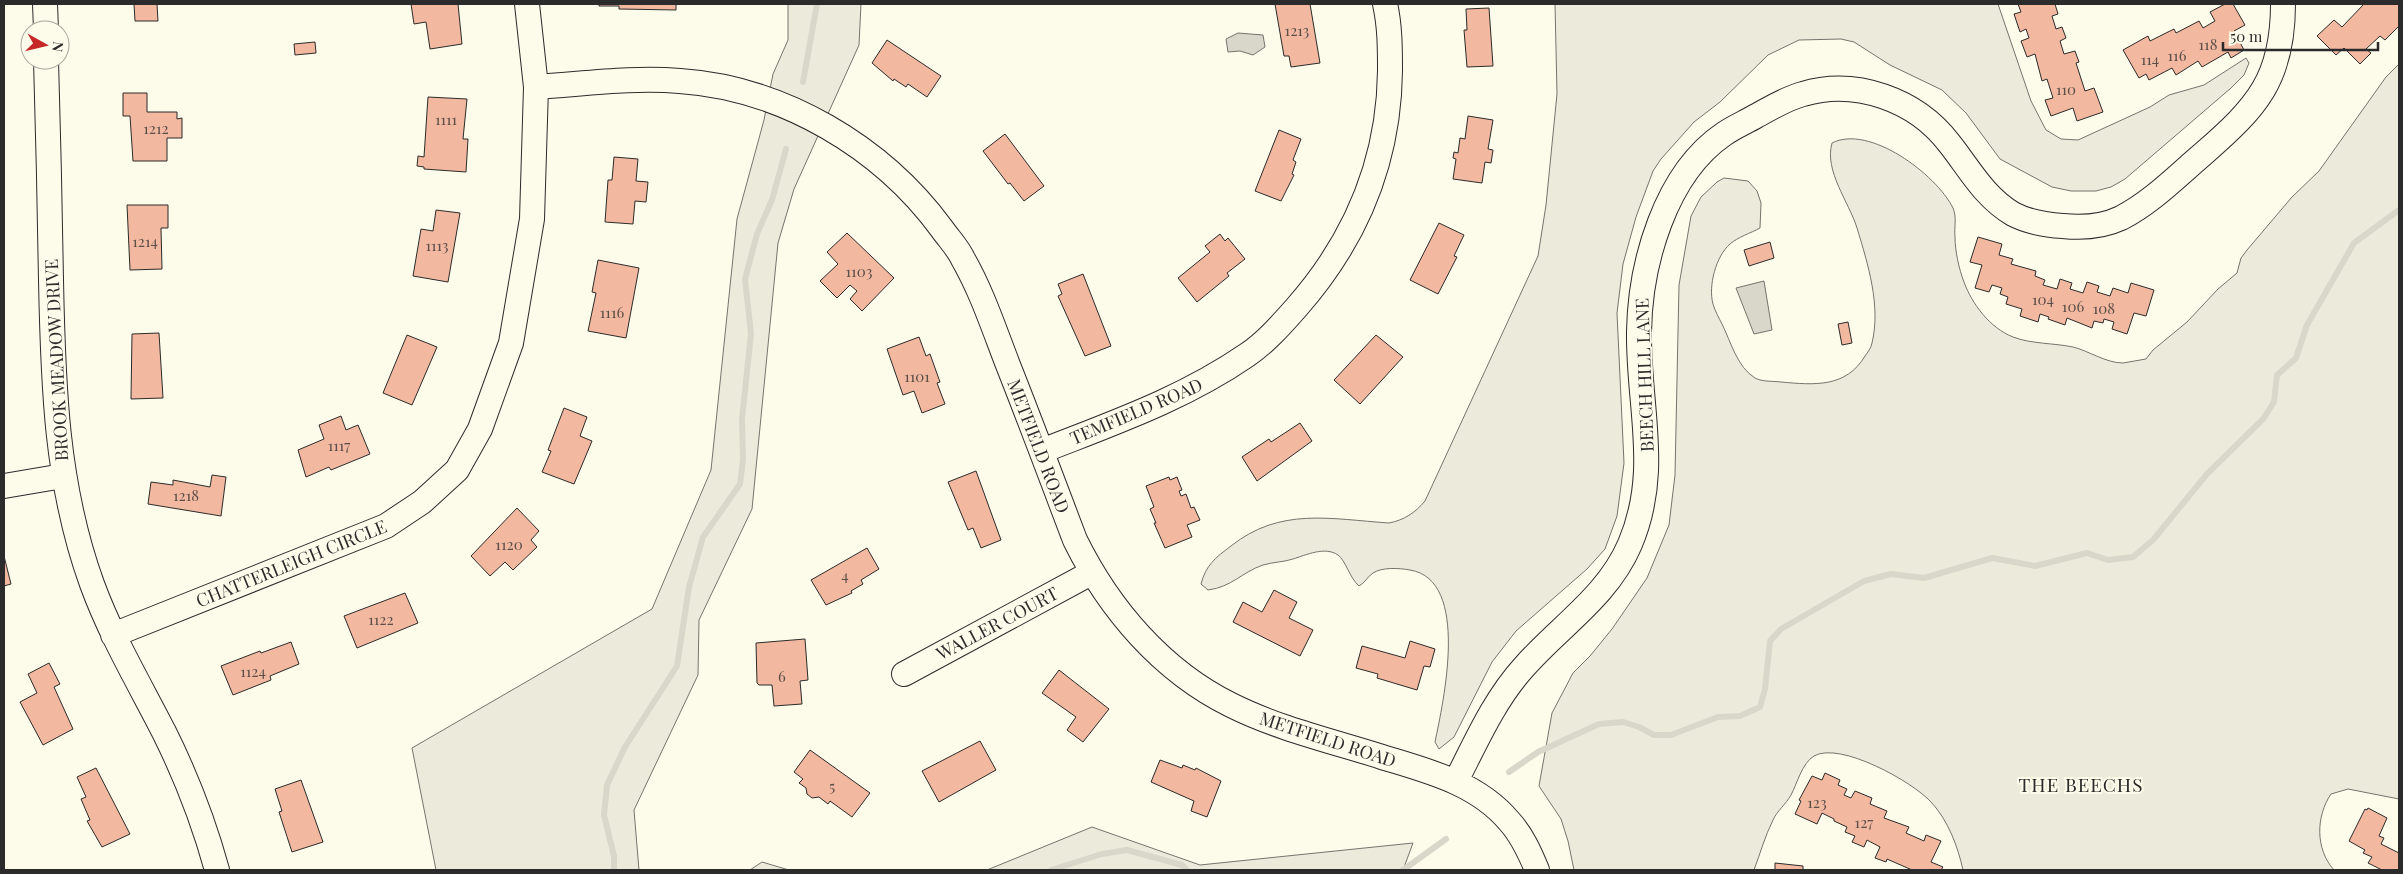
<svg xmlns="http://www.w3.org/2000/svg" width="2403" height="874" font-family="'Playfair Display',serif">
<rect width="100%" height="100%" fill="#fdfbea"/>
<path fill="#ecebdb" stroke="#74746e" d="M 788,4 L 861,4 L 859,45 L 794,189 L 778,243 L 752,509 L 699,620 L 698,675 L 634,810 L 639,870 L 436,870 L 412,748 L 652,609 L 711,470 L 737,219 L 764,120 L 773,74 L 788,40 Z
M 1555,4 L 1998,4 L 2031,101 L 2046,130 L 2061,139 L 2078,140 L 2150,107 L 2169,95 L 2204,85 L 2246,58 L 2249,63 L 2244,75 L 2231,88 L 2125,179 L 2111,187 L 2096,191 L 2071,191 L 2052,187 L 2000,159 L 1966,113 L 1942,90 L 1890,65 L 1854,42 L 1841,39 L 1799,40 L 1768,55 L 1720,102 L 1694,122 L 1661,159 L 1653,171 L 1636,217 L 1623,264 L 1617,313 L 1624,463 L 1617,516 L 1605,549 L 1587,569 L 1516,631 L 1492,662 L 1454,737 L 1439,749 L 1435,742 C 1443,703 1471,580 1410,570 C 1399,568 1382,567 1373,573 C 1367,577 1365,583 1359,586 C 1349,577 1346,561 1338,555 C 1325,546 1306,555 1293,559 C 1284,562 1273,562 1263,565 C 1242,572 1232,587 1208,590 L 1201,584 C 1206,565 1215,558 1231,546 C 1280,507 1330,519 1389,523 C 1404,520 1415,513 1425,501 L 1538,256 L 1546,205 L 1557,94 Z
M 2399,64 L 2399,799 L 2348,789 L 2331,794 C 2316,816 2315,849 2334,870 L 1963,870 C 1958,847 1948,820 1931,802 C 1913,782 1840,741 1814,756 C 1802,763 1797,784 1791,795 C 1786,804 1777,811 1773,820 C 1765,836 1760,854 1754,870 L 1574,870 L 1568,841 L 1561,819 L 1539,786 L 1552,713 L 1573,673 L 1590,656 L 1612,629 L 1647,578 L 1669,525 L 1675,475 L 1679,285 L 1691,216 L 1701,197 L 1717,182 L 1724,178 L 1748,181 L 1757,191 L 1761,203 L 1760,228 C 1751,233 1738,237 1730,244 C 1716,256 1708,286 1713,304 C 1715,311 1719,318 1722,324 C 1731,342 1737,367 1755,378 C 1762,382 1774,381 1781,382 C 1814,385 1846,388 1865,356 C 1868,352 1871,348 1872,343 C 1881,306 1868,264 1857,228 C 1849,202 1824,171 1832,143 C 1869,124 1936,174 1953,208 C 1957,217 1954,227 1955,237 C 1955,251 1959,269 1964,282 C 1972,304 1990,328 2013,337 C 2031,344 2054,343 2073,347 C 2089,351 2106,363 2123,363 C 2131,362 2138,360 2146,359 L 2153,350 L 2187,322 L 2218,289 L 2237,273 L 2241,258 L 2247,250 L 2292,197 L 2319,171 L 2386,77 Z
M 1092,827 L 1200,865 L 1413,843 L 1403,870 L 987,870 Z
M 762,862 L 789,870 L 750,870 Z"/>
<path fill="#d8d7c9" stroke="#74746e" d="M 1238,33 L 1263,35 L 1265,47 L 1253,55 L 1240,51 L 1228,52 L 1226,39 Z
M 1764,281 L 1772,330 L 1754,334 L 1736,288 Z"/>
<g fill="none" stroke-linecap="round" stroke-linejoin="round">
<path stroke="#d8d7c9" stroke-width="6" d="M 803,82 L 817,4
M 1509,772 L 1538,752 L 1599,724 L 1623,722 L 1639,727 L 1654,735 L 1671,735 L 1718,717 L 1740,716 L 1760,707 L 1765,689 L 1770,641 L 1781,629 L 1864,581 L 1891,574 L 1924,578 L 1992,558 L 2035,566 L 2087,553 L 2108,560 L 2133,557 L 2153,540 L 2207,474 L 2264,418 L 2274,402 L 2277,375 L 2296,358 L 2307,325 L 2354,243 L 2399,210
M 614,870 L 614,856 L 604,815 L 607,785 L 625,747 L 677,666 L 689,587 L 703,537 L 740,484 L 743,460 L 742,419 L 751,334 L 745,279 L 757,234 L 772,200 L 786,149
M 1051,870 L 1102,854 L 1127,850 L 1182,865 L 1187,870
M 1403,870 L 1446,839"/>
</g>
<path fill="#f2b8a0" stroke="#2b2b2b" d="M 134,4 L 157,4 L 158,21 L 135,21 Z
M 411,4 L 458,4 L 462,44 L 430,49 L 426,22 L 414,24 Z
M 599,4 L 676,4 L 676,10 L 619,9 L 619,6 L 599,6 Z
M 1275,4 L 1310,4 L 1320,63 L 1291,67 L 1289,56 L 1284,56 Z
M 2018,4 L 2055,4 L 2058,14 L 2052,16 L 2056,29 L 2062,27 L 2066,38 L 2060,41 L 2064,54 L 2075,51 L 2079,62 L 2076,63 L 2085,91 L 2094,88 L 2103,112 L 2077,121 L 2073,108 L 2051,116 L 2045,100 L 2053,98 L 2047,79 L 2042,81 L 2035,54 L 2027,57 L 2021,41 L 2029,38 L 2026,29 L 2020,32 L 2014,14 L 2021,12 Z
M 2225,4 L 2233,4 L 2245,25 L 2234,31 L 2244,50 L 2231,58 L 2228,52 L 2202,67 L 2198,61 L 2176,75 L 2172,68 L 2149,80 L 2146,74 L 2139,78 L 2123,50 L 2148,36 L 2150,41 L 2174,29 L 2176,33 L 2199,21 L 2203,28 L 2215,21 L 2210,12 Z
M 2364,4 L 2399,4 L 2399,26 L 2385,40 L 2380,36 L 2366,49 L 2371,53 L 2360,64 L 2344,48 L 2336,55 L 2317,36 L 2334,20 L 2342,27 Z
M 1489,8 L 1493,66 L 1467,67 L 1464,30 L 1467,30 L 1466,9 Z
M 887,40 L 941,76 L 927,97 L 908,84 L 906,87 L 894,79 L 893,81 L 872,63 Z
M 315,42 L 316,53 L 295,55 L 294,44 Z
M 123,93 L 147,93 L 147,112 L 177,112 L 177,119 L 182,118 L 182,138 L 167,138 L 167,161 L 133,161 L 130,116 L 123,116 Z
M 428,97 L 467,99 L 463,139 L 468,139 L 466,172 L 424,169 L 424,167 L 417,166 L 418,156 L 424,157 Z
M 1468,116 L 1493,120 L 1488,149 L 1493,150 L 1491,163 L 1485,162 L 1482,183 L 1453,179 L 1456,159 L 1453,158 L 1454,152 L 1458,153 L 1460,138 L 1465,139 Z
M 1279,130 L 1301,139 L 1293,160 L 1296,162 L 1292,174 L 1294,175 L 1281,201 L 1255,191 Z
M 1005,134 L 1044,186 L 1024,201 L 1010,183 L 1008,184 L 983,151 Z
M 614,157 L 638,159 L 636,181 L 648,182 L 646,202 L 635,201 L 633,224 L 605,222 L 608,180 L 612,180 Z
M 127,205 L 168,205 L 168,228 L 161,228 L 162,269 L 130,270 Z
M 436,210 L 460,213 L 448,282 L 413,276 L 421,229 L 433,231 Z
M 1439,223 L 1464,235 L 1454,256 L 1457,257 L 1438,294 L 1410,280 Z
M 847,233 L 894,278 L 862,311 L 850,299 L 857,291 L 850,285 L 837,298 L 820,281 L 838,264 L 827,252 Z
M 1220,234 L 1225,241 L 1228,238 L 1245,259 L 1227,273 L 1229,276 L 1197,302 L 1178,278 L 1210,252 L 1205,246 Z
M 1978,237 L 2002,244 L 1999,255 L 2013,259 L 2011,264 L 2036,271 L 2035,276 L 2045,280 L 2043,285 L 2057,289 L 2060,279 L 2072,283 L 2070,289 L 2083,293 L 2087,282 L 2099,286 L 2097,292 L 2110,296 L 2113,288 L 2128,293 L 2131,283 L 2154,290 L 2146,316 L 2134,313 L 2127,334 L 2112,329 L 2114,322 L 2104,319 L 2103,323 L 2094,321 L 2092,328 L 2067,318 L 2065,325 L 2048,319 L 2049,317 L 2040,314 L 2038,322 L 2020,316 L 2022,309 L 2006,304 L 2008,297 L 2000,294 L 2002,288 L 1992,285 L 1989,292 L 1975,288 L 1982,265 L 1970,262 Z
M 1770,242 L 1774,258 L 1749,266 L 1744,250 Z
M 598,260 L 639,268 L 626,338 L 588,331 L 596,293 L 592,292 Z
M 1083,274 L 1111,346 L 1085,356 L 1058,296 L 1062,294 L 1058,284 Z
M 1848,322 L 1852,343 L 1842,345 L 1838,324 Z
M 159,333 L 163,398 L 131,399 L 132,334 Z
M 407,335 L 437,347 L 412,405 L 383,393 Z
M 1376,335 L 1403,357 L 1360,404 L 1334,380 Z
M 919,337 L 926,356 L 930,354 L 940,382 L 937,383 L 945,404 L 922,413 L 914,391 L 903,395 L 887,349 Z
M 564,408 L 587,417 L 580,436 L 592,441 L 574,484 L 542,472 L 551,451 L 548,450 Z
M 341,416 L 346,430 L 358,425 L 370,454 L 331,470 L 329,467 L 306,477 L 298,450 L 324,439 L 319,425 Z
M 1300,423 L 1312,441 L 1257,481 L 1242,457 L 1269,439 L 1271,442 Z
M 976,471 L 1001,540 L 981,548 L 973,528 L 968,530 L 948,482 Z
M 212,475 L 226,477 L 221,516 L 148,504 L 151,482 L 173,485 L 173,480 L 210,487 Z
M 1169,477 L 1170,480 L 1177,477 L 1182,490 L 1179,491 L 1181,496 L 1186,494 L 1191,508 L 1194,507 L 1200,520 L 1187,525 L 1192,537 L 1165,548 L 1154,523 L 1156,523 L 1150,509 L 1154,507 L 1146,486 Z
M 517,508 L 539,531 L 531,540 L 537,547 L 513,570 L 505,562 L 490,576 L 471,556 Z
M 867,548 L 879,569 L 861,580 L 863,584 L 851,591 L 852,593 L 826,605 L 811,580 Z
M 4,556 L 11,584 L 4,586 Z
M 1274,590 L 1297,602 L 1289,618 L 1313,630 L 1300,656 L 1233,622 L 1243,602 L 1262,612 Z
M 405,593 L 418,623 L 357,648 L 344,616 Z
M 805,639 L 808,680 L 800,681 L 802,704 L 774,706 L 772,685 L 759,685 L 757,683 L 756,643 Z
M 1410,641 L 1435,649 L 1430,667 L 1424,666 L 1417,690 L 1377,678 L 1378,674 L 1356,668 L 1362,646 L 1405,658 Z
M 291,642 L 299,664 L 270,676 L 271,680 L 233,695 L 221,666 L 260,651 L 261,653 Z
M 49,663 L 60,684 L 54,687 L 73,729 L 43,745 L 20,702 L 37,693 L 28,674 Z
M 1059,670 L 1109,709 L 1083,742 L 1067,730 L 1076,717 L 1042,693 Z
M 980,741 L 996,770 L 939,802 L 922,771 Z
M 810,750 L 870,793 L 852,817 L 830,801 L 828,804 L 819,797 L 812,798 L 807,794 L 806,788 L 799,783 L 803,779 L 794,772 Z
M 1160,760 L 1182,768 L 1183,765 L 1195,770 L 1196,768 L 1221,781 L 1207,817 L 1191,811 L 1194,801 L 1151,782 Z
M 96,768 L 130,834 L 102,847 L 87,821 L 90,820 L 81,799 L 86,797 L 77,777 Z
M 1825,773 L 1840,780 L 1838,785 L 1847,789 L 1844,795 L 1851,798 L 1855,791 L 1872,798 L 1870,804 L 1887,811 L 1884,818 L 1909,827 L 1906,833 L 1924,841 L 1926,835 L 1941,841 L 1931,862 L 1943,867 L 1941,870 L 1912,870 L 1887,859 L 1886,862 L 1875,858 L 1880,847 L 1867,840 L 1864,847 L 1852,842 L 1855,836 L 1845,832 L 1847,827 L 1834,821 L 1834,819 L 1822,813 L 1817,824 L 1795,814 L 1801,801 L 1799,800 L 1812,776 L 1822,780 Z
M 301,780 L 323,842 L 292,852 L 279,812 L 282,811 L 275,789 Z
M 2368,808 L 2387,818 L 2379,836 L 2384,838 L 2381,844 L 2399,853 L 2399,870 L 2382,870 L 2368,863 L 2372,857 L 2363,853 L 2365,850 L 2349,841 L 2365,809 L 2367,810 Z
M 1775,863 L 1803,866 L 1803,870 L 1775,870 Z"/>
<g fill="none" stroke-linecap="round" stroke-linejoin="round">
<defs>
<path id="minor" d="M 45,4 L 46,30
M 46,60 C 48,133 50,207 51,280 C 53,384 56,485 92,584 C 111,636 139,683 164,732 C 186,776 204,823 217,870
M 536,87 C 584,84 632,77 680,81 C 783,88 882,147 942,229 C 949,239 958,248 963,259 C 982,292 994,329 1008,365 C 1031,423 1053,482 1075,540 C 1109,609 1162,671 1231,705 C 1279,729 1332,741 1382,757 C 1428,771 1477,783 1509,821 C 1522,835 1530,853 1537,870
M 1042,451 C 1113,423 1183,399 1247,355 C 1265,343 1281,325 1296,308 C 1356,240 1389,163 1390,71 C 1390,49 1390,26 1385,4
M 4,486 L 63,476
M 113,635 L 386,526 L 422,502 L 457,470 L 480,429 L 511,343 L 532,219 L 536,87 L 527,4
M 904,674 L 1091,573
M 1456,781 C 1476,742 1494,700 1524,667 C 1560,626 1608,596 1630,544 C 1661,471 1638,407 1639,332 C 1640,264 1665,174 1724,134 C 1734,127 1746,122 1756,116 C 1771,108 1787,98 1803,94 C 1856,78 1916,100 1949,143 C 1969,168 1984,197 2013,214 C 2028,222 2047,225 2063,226 C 2082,228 2104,226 2121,218 C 2152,202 2177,176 2203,154 C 2257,107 2283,79 2283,4"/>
</defs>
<use href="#minor" stroke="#2b2b2b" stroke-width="26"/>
<use href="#minor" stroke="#fdfbea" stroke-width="24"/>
</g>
<g text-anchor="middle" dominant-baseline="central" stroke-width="4" stroke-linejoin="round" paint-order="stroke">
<g font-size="15" fill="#5d4e48">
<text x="1297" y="30">1213</text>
<text x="2208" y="44">118</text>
<text x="2177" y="55">116</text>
<text x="2150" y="59">114</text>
<text x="2066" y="89">110</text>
<text x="446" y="119">1111</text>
<text x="156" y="128">1212</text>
<text x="145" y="241">1214</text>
<text x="437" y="245">1113</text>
<text x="859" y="271">1103</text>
<text x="2043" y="299">104</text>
<text x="2073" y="306">106</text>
<text x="2104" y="308">108</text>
<text x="612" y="312">1116</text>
<text x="917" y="376">1101</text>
<text x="339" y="445">1117</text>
<text x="186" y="495">1218</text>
<text x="509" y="544">1120</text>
<text x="845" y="575">4</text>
<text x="381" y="619">1122</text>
<text x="253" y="671">1124</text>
<text x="782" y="676">6</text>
<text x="832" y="786">5</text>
<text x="1817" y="802">123</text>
<text x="1864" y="822">127</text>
</g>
<g font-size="18" fill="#2b2b2b" stroke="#fdfbea">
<text transform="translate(56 360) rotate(-93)">BROOK MEADOW DRIVE</text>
<text transform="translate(1644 375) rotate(-92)">BEECH HILL LANE</text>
<text transform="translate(1136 411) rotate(-23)">TEMFIELD ROAD</text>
<text transform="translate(1039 446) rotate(69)">METFIELD ROAD</text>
<text transform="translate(291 563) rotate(-22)">CHATTERLEIGH CIRCLE</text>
<text transform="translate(997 623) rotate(-28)">WALLER COURT</text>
<text transform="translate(1328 739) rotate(18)">METFIELD ROAD</text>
</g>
<g font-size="19" letter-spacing="1" fill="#2b2b2b" stroke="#fdfbea">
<text x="2081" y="784">THE BEECHS</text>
</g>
</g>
<rect width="2403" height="874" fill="none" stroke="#2b2b2b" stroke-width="10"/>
<g transform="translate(45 45) rotate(98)"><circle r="24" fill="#fdfbea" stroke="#a9a89e"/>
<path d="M0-4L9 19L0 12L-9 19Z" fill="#c62828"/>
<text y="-8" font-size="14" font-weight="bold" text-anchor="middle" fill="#2b2b2b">N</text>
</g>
<path d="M2223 42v8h155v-8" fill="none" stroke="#2b2b2b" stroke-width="2.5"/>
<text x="2230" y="42" font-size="15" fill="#2b2b2b" stroke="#fdfbea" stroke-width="4" paint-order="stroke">50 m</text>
</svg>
